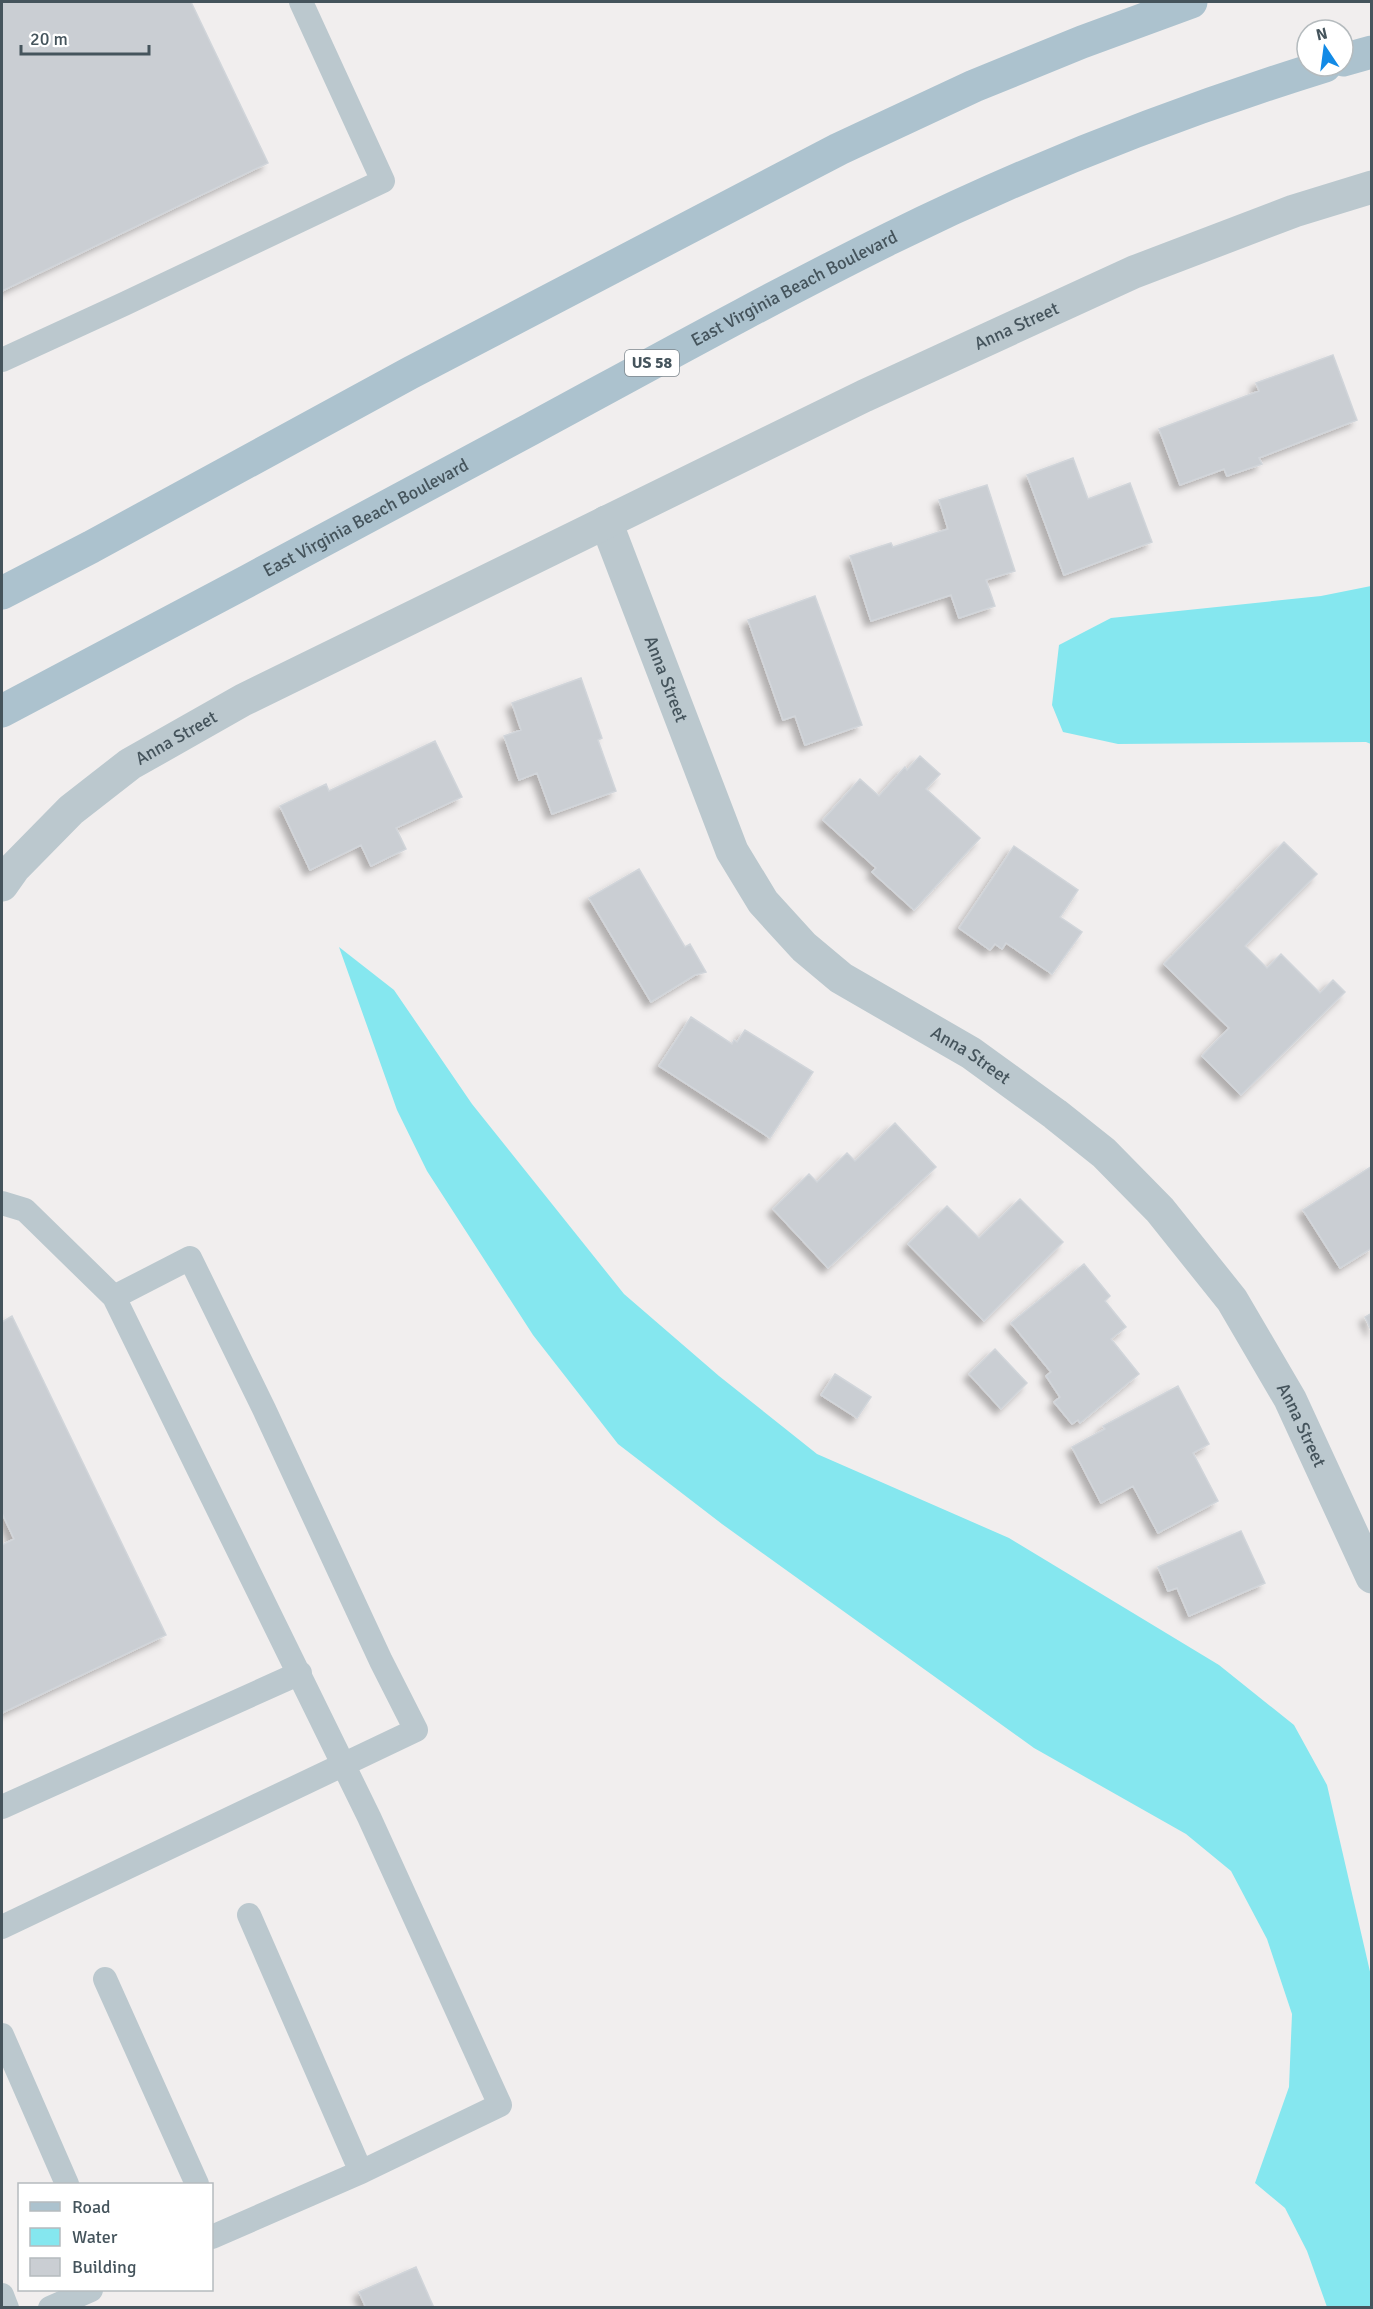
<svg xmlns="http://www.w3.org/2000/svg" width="1373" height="2309" font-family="Signika,sans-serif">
<defs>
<filter id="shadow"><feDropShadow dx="-5.5" dy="5.5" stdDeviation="3" flood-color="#0004"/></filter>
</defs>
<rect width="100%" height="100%" fill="#f1eeee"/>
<path fill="#85e7ef" d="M 1371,586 L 1371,744 L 1366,742 L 1118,744 L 1063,732 L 1052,705 L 1059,645 L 1111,618 L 1321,596 Z
M 339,947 L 394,990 L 472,1104 L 624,1294 L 719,1376 L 817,1454 L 1009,1538 L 1219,1665 L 1294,1725 L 1327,1785 L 1371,1976 L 1370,2160 L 1371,2307 L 1327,2307 L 1307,2251 L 1285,2208 L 1255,2183 L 1289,2087 L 1292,2014 L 1267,1939 L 1231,1871 L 1186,1834 L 1034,1748 L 722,1524 L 618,1444 L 533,1335 L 427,1171 L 397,1110 Z"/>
<path fill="#caced3" stroke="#d1d5da" stroke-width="1.5" filter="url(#shadow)" d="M 2,2 L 191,2 L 268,163 L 2,291 Z
M 1333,355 L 1357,420 L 1259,458 L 1262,464 L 1227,476 L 1224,469 L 1180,485 L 1159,429 L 1259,391 L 1256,383 Z
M 1073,458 L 1088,499 L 1130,483 L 1152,542 L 1064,575 L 1027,475 Z
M 987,485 L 1015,571 L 986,580 L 995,606 L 959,618 L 951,595 L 871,621 L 850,556 L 891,543 L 893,547 L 948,529 L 939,500 Z
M 815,596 L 862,725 L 805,745 L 795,716 L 783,720 L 748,620 Z
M 581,678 L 602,738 L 598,740 L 616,791 L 552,814 L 537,773 L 519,780 L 504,736 L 521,730 L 512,703 Z
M 435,741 L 462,797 L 396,828 L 406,849 L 371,866 L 361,845 L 310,870 L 280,806 L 326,784 L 329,791 Z
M 920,756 L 940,774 L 926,789 L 980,838 L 914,910 L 872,872 L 876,868 L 823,820 L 860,779 L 879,796 L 905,767 L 907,770 Z
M 1284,842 L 1317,874 L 1245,946 L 1267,968 L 1281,954 L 1320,993 L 1333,980 L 1345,992 L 1241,1095 L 1202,1056 L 1229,1028 L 1164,964 Z
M 1014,846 L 1078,890 L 1060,917 L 1082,932 L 1052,974 L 1006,943 L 1002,949 L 995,944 L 990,950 L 959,928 Z
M 639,869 L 685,947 L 690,944 L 706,972 L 695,975 L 651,1002 L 589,898 Z
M 691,1017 L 732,1044 L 734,1040 L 737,1042 L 745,1030 L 813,1072 L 770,1138 L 659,1066 Z
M 895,1123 L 936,1167 L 828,1268 L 773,1209 L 809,1174 L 817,1182 L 847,1153 L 855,1161 Z
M 1372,1166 L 1372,1248 L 1340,1268 L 1303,1210 Z
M 1020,1199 L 1063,1242 L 984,1321 L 908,1244 L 947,1206 L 979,1238 Z
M 1084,1264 L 1110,1296 L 1105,1301 L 1126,1327 L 1111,1339 L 1139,1374 L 1080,1423 L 1078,1420 L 1072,1424 L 1054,1402 L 1060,1397 L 1046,1376 L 1051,1372 L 1011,1323 Z
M 1372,1313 L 1372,1332 L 1365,1317 Z
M 12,1316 L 166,1635 L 2,1713 L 2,1545 L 14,1539 L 2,1513 L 2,1322 Z
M 995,1349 L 1027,1383 L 1001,1409 L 969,1374 Z
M 835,1374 L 871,1397 L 857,1418 L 821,1395 Z
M 1178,1386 L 1209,1444 L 1193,1453 L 1218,1501 L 1158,1533 L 1133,1486 L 1101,1503 L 1072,1447 L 1105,1429 L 1103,1426 Z
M 1241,1531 L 1265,1583 L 1189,1616 L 1177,1588 L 1168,1591 L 1158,1567 Z
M 416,2267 L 434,2308 L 366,2308 L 359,2292 Z"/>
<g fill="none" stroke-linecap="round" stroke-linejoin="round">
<path stroke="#bbc8ce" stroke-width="24" d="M 2,360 L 124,304 L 383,181 L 301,2
M 2,1203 L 25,1210 L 114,1297 L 369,1817 L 500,2105 L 361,2172 L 212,2237
M 2,1807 L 300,1673
M 249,1915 L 361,2172
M 2,1927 L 416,1730 L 381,1661 L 264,1409 L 190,1258 L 114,1297
M 105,1979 L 197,2184
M 2,2035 L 67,2184
M 2,2295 L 7,2308
M 50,2308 L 91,2290"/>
<g stroke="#bbc8ce" stroke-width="33">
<path id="s1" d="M 606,522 L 732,851 L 763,902 L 804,947 L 841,978 L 971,1053 L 1055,1114 L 1104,1153 L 1160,1210 L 1232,1300 L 1290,1399 L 1372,1577"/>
<path id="s2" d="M 2,885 L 14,868 L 71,810 L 130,764 L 243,700 L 864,396 L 1134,272 L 1294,211 L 1372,187"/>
</g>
<g stroke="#acc2ce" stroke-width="33">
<path d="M 1343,60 L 1372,52"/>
<path d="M 2,593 L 91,547 L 410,373 L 839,149 L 974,86 L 1082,42 L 1191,2"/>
<path id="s3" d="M 2,711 C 179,618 355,524 531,429 C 651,364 770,298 891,238 C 1031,169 1177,112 1325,66"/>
</g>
</g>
<g text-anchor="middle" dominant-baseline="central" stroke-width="5" stroke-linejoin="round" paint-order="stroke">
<rect fill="#fff" stroke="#7d878d" stroke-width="1.5" x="625" y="350" width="54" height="26" rx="4.5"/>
<g font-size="16" font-weight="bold" fill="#45545c">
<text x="652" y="363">US 58</text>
</g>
<g font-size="18" fill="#45545c" stroke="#fff">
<text stroke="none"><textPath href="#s3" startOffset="898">East Virginia Beach Boulevard</textPath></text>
<text stroke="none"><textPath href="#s2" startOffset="1166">Anna Street</textPath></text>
<text stroke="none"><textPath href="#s3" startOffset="412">East Virginia Beach Boulevard</textPath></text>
<text stroke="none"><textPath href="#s1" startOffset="168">Anna Street</textPath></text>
<text stroke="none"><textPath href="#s2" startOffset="230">Anna Street</textPath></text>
<text stroke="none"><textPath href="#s1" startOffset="672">Anna Street</textPath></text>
<text stroke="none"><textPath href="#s1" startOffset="1176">Anna Street</textPath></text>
</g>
</g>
<rect width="1373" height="2309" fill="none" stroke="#45545c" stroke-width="6"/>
<rect x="18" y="2183" width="195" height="108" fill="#ffffff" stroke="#b5bbbe" stroke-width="1.5"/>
<rect x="30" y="2202" width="30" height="9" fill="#acc2ce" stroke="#b5bbbe" stroke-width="1.5"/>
<text x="72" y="2213" font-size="18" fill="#45545c">Road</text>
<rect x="30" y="2228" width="30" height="18" fill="#85e7ef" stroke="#b5bbbe" stroke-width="1.5"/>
<text x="72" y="2243" font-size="18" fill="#45545c">Water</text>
<rect x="30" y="2258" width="30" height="18" fill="#caced3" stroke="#b5bbbe" stroke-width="1.5"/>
<text x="72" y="2273" font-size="18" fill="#45545c">Building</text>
<g transform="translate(1325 48) rotate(347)"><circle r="28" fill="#ffffff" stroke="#b5bbbe" stroke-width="1.5"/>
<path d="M0-4.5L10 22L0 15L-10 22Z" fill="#128ae6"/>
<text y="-9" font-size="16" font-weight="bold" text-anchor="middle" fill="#45545c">N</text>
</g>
<path d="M21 45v9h128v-9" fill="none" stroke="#45545c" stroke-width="3"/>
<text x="30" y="45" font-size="18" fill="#45545c" stroke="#ffffff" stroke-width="4.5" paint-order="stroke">20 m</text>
</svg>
